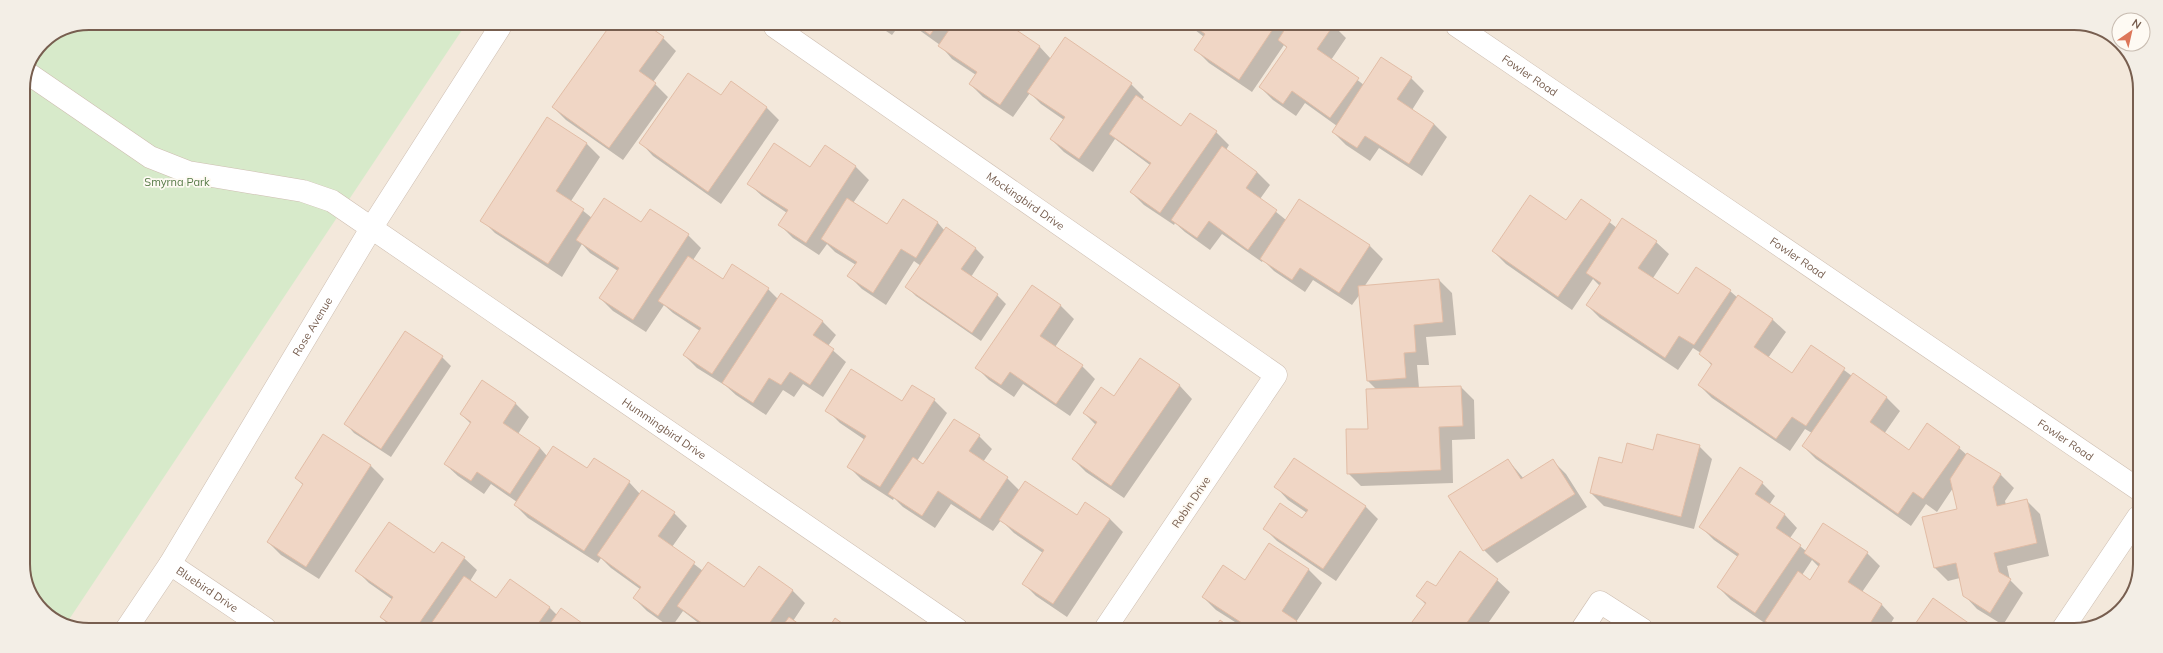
<svg xmlns="http://www.w3.org/2000/svg" width="2163" height="653" font-family="Mulish,sans-serif">
<rect width="100%" height="100%" fill="#fcf6ec"/>
<path fill="#f3e8db" d="M 2091,25 L 2126,49 L 2140,85 L 2138,581 L 2114,616 L 2074,630 L 72,628 L 37,604 L 23,568 L 23,89 L 43,42 L 64,28 Z"/>
<path fill="#d7eaca" d="M 464,27 L 66,624 L 37,604 L 23,568 L 23,89 C 30,54 35,48 64,28 Z"/>
<path fill="#0003" fill-rule="evenodd" d="M 1190,26 L 1334,26 L 1346,38 L 1331,60 L 1364,85 L 1411,78 L 1424,91 L 1412,110 L 1434,124 L 1447,137 L 1422,176 L 1379,148 L 1370,161 L 1346,145 L 1333,132 L 1337,126 L 1305,103 L 1296,116 L 1273,100 L 1260,87 L 1288,49 L 1284,45 L 1252,92 L 1209,63 L 1196,50 L 1204,37 Z
M 880,27 L 898,27 L 892,35 Z
M 915,27 L 1010,27 L 1039,46 L 1051,59 L 1065,39 L 1131,84 L 1144,97 L 1142,100 L 1181,127 L 1190,114 L 1216,132 L 1229,145 L 1226,150 L 1257,172 L 1270,185 L 1260,199 L 1286,220 L 1299,200 L 1370,246 L 1383,259 L 1364,287 L 1439,280 L 1452,293 L 1456,335 L 1426,337 L 1429,365 L 1417,365 L 1419,388 L 1461,387 L 1474,400 L 1475,439 L 1452,440 L 1453,483 L 1361,486 L 1348,473 L 1369,430 L 1377,390 L 1368,381 L 1360,294 L 1352,305 L 1313,280 L 1305,292 L 1274,271 L 1263,260 L 1262,262 L 1222,234 L 1210,250 L 1185,232 L 1175,223 L 1174,225 L 1144,205 L 1131,192 L 1150,165 L 1115,139 L 1093,172 L 1064,152 L 1051,139 L 1064,120 L 1041,104 L 1030,93 L 1013,117 L 983,97 L 970,84 L 976,75 L 952,59 L 940,45 Z
M 663,38 L 676,51 L 653,82 L 668,97 L 623,160 L 566,120 L 553,107 Z
M 721,97 L 766,107 L 779,120 L 721,204 L 653,156 L 641,143 Z
M 548,119 L 587,144 L 600,157 L 571,201 L 592,218 L 641,224 L 688,235 L 701,248 L 693,260 L 723,281 L 768,289 L 778,299 L 781,294 L 823,322 L 836,335 L 828,346 L 846,362 L 823,397 L 803,384 L 794,397 L 783,390 L 766,415 L 736,395 L 726,386 L 697,368 L 684,355 L 700,331 L 673,313 L 664,305 L 646,332 L 613,311 L 600,298 L 618,271 L 590,253 L 582,244 L 562,277 L 495,233 L 482,220 Z
M 825,147 L 856,167 L 869,180 L 853,203 L 888,225 L 903,201 L 938,223 L 945,231 L 975,248 L 984,257 L 971,277 L 997,295 L 1006,304 L 981,341 L 916,296 L 907,287 L 921,266 L 914,261 L 886,305 L 862,289 L 849,276 L 856,265 L 835,252 L 827,244 L 819,255 L 793,238 L 780,225 L 787,213 L 762,196 L 749,184 L 811,169 Z
M 1581,200 L 1617,228 L 1656,242 L 1669,254 L 1653,278 L 1679,295 L 1730,291 L 1738,298 L 1739,297 L 1773,320 L 1786,332 L 1768,358 L 1793,374 L 1812,346 L 1852,376 L 1853,374 L 1887,398 L 1900,411 L 1884,434 L 1909,452 L 1959,448 L 1967,455 L 2001,475 L 2014,488 L 2005,501 L 2006,505 L 2027,501 L 2040,514 L 2049,556 L 2007,566 L 2010,580 L 2023,593 L 2003,625 L 1977,609 L 1964,595 L 1960,578 L 1948,581 L 1935,568 L 1958,510 L 1953,488 L 1937,512 L 1926,504 L 1911,526 L 1816,459 L 1803,446 L 1812,433 L 1805,429 L 1790,451 L 1712,398 L 1699,385 L 1712,366 L 1701,353 L 1693,348 L 1678,370 L 1600,318 L 1587,305 L 1600,286 L 1593,279 L 1572,310 L 1506,264 L 1493,251 L 1566,222 Z
M 1032,286 L 1061,306 L 1074,319 L 1055,347 L 1082,366 L 1095,379 L 1070,416 L 1023,384 L 1014,397 L 989,380 L 976,367 Z
M 442,357 L 451,366 L 391,457 L 354,433 L 345,423 Z
M 1141,359 L 1180,386 L 1192,399 L 1124,498 L 1086,472 L 1073,459 L 1096,425 L 1084,413 L 1114,398 Z
M 482,382 L 516,404 L 529,417 L 518,434 L 540,448 L 547,456 L 629,482 L 640,494 L 674,513 L 687,526 L 672,547 L 703,571 L 744,588 L 792,590 L 805,603 L 793,621 L 804,629 L 705,628 L 683,611 L 671,628 L 647,611 L 634,598 L 640,589 L 611,568 L 601,558 L 598,563 L 528,518 L 515,505 L 517,502 L 491,484 L 484,494 L 458,476 L 445,464 L 471,424 L 461,414 Z
M 912,386 L 934,400 L 947,413 L 917,461 L 924,466 L 979,436 L 992,449 L 983,462 L 1007,478 L 1020,491 L 1077,516 L 1110,519 L 1123,532 L 1067,617 L 1036,596 L 1023,583 L 1043,553 L 1014,533 L 1001,520 L 993,531 L 951,504 L 935,528 L 903,507 L 894,498 L 893,500 L 862,480 L 849,467 L 865,440 L 840,423 L 827,410 L 902,402 Z
M 324,435 L 371,466 L 384,479 L 319,579 L 281,555 L 268,542 L 304,486 L 296,478 Z
M 1699,446 L 1712,459 L 1694,529 L 1604,506 L 1591,493 L 1623,464 L 1653,452 Z
M 1508,460 L 1524,479 L 1553,461 L 1566,474 L 1587,507 L 1497,563 L 1484,550 Z
M 1762,483 L 1775,496 L 1769,505 L 1785,515 L 1797,528 L 1790,538 L 1806,551 L 1867,553 L 1880,566 L 1862,592 L 1882,605 L 1894,618 L 1887,630 L 1775,630 L 1731,600 L 1718,587 L 1738,557 L 1714,540 L 1701,527 ZM 1812,560 L 1819,567 L 1810,581 L 1802,575 Z
M 1276,487 L 1365,506 L 1378,519 L 1336,581 L 1277,541 L 1264,528 L 1303,519 L 1307,513 L 1288,500 Z
M 1269,544 L 1309,570 L 1322,583 L 1296,622 L 1304,629 L 1246,629 L 1216,610 L 1203,597 L 1245,581 Z
M 434,555 L 464,558 L 477,570 L 470,581 L 496,599 L 549,607 L 557,615 L 561,610 L 588,628 L 392,628 L 381,617 L 393,600 L 369,583 L 356,570 Z
M 1497,580 L 1510,592 L 1484,629 L 1414,629 L 1411,626 L 1426,605 L 1418,596 L 1436,588 Z"/>
<path fill="#f0d6c5" stroke="#e2bda6" d="M 1194,26 L 1275,26 L 1239,80 L 1194,50 L 1205,34 Z
M 1287,26 L 1333,26 L 1317,49 L 1359,78 L 1330,118 L 1292,91 L 1283,104 L 1259,87 L 1287,47 L 1278,40 Z
M 609,27 L 650,27 L 664,37 L 639,71 L 656,83 L 609,148 L 552,107 Z
M 919,27 L 936,27 L 930,35 Z
M 951,27 L 1012,27 L 1040,46 L 1000,105 L 969,84 L 977,72 L 938,46 Z
M 1065,37 L 1132,83 L 1079,159 L 1050,139 L 1065,117 L 1027,92 Z
M 1381,57 L 1412,77 L 1397,99 L 1434,124 L 1409,164 L 1365,136 L 1357,148 L 1332,132 Z
M 688,73 L 721,95 L 731,81 L 767,107 L 708,192 L 639,143 Z
M 1136,95 L 1181,126 L 1190,113 L 1217,131 L 1160,213 L 1130,192 L 1151,163 L 1109,134 Z
M 547,117 L 587,143 L 556,191 L 584,209 L 548,264 L 480,221 Z
M 774,143 L 810,167 L 825,145 L 856,166 L 806,243 L 778,225 L 788,210 L 747,184 Z
M 1222,146 L 1257,172 L 1246,188 L 1277,210 L 1248,250 L 1209,221 L 1197,238 L 1171,220 Z
M 1530,195 L 1566,220 L 1581,199 L 1611,220 L 1558,297 L 1492,251 Z
M 604,198 L 641,222 L 650,209 L 689,234 L 633,320 L 599,298 L 619,268 L 576,240 Z
M 847,198 L 887,224 L 903,199 L 938,222 L 916,258 L 901,249 L 873,293 L 847,276 L 857,262 L 821,239 Z
M 1299,199 L 1370,245 L 1339,293 L 1300,268 L 1292,280 L 1260,259 Z
M 1622,218 L 1657,241 L 1638,268 L 1678,294 L 1696,267 L 1731,290 L 1694,345 L 1679,336 L 1665,358 L 1586,305 L 1601,283 L 1586,273 Z
M 946,227 L 976,248 L 961,269 L 998,294 L 972,333 L 905,287 Z
M 688,256 L 723,279 L 732,264 L 769,288 L 712,374 L 683,355 L 701,328 L 658,301 Z
M 1439,279 L 1443,322 L 1414,325 L 1416,352 L 1404,353 L 1406,378 L 1367,381 L 1358,286 Z
M 1032,285 L 1061,305 L 1040,336 L 1083,365 L 1056,404 L 1010,372 L 1001,385 L 975,368 Z
M 781,293 L 823,321 L 813,335 L 834,349 L 810,385 L 790,372 L 781,385 L 769,378 L 753,403 L 722,383 Z
M 1738,295 L 1773,319 L 1754,347 L 1792,373 L 1811,345 L 1845,368 L 1806,426 L 1792,417 L 1776,439 L 1698,385 L 1712,364 L 1699,354 Z
M 405,331 L 443,356 L 381,449 L 344,424 Z
M 1140,358 L 1180,385 L 1111,486 L 1072,459 L 1097,422 L 1083,413 L 1101,387 L 1114,396 Z
M 851,369 L 902,401 L 912,385 L 935,399 L 880,487 L 847,467 L 866,436 L 825,411 Z
M 1853,373 L 1887,397 L 1870,422 L 1909,450 L 1927,423 L 1960,447 L 1923,499 L 1913,492 L 1898,514 L 1802,446 Z
M 482,380 L 516,403 L 503,423 L 540,448 L 510,494 L 477,472 L 471,481 L 444,464 L 471,422 L 460,414 Z
M 1461,386 L 1463,426 L 1439,427 L 1441,470 L 1347,474 L 1346,429 L 1368,429 L 1366,389 Z
M 954,419 L 980,435 L 969,451 L 1008,477 L 980,519 L 938,491 L 922,516 L 888,494 L 913,457 L 923,464 Z
M 323,434 L 371,465 L 306,567 L 267,542 L 303,484 L 295,478 Z
M 1657,434 L 1700,445 L 1681,517 L 1590,493 L 1599,457 L 1622,463 L 1627,443 L 1653,450 Z
M 553,446 L 587,468 L 594,458 L 630,481 L 584,551 L 514,505 Z
M 1967,453 L 2001,474 L 1993,487 L 1997,506 L 2027,499 L 2037,543 L 1994,553 L 1999,572 L 2011,579 L 1990,613 L 1963,596 L 1956,563 L 1934,568 L 1922,517 L 1957,509 L 1950,479 Z
M 1294,458 L 1366,506 L 1323,569 L 1263,529 L 1280,503 L 1302,518 L 1308,510 L 1274,487 Z
M 1508,459 L 1521,479 L 1553,459 L 1575,494 L 1483,551 L 1448,496 Z
M 1740,467 L 1763,482 L 1755,494 L 1785,514 L 1776,528 L 1801,545 L 1755,613 L 1717,587 L 1739,554 L 1699,527 Z
M 1025,481 L 1077,515 L 1085,502 L 1110,519 L 1053,604 L 1022,584 L 1044,550 L 999,520 Z
M 642,490 L 675,512 L 658,536 L 695,562 L 658,616 L 633,598 L 641,587 L 597,555 Z
M 389,522 L 434,553 L 442,542 L 465,557 L 416,628 L 396,628 L 380,617 L 393,597 L 355,571 Z
M 1823,523 L 1868,552 L 1848,582 L 1882,604 L 1866,630 L 1820,630 L 1811,624 L 1807,630 L 1778,630 L 1765,621 L 1798,571 L 1810,580 L 1820,564 L 1804,553 Z
M 1269,543 L 1309,569 L 1282,611 L 1297,621 L 1292,629 L 1251,629 L 1202,597 L 1223,565 L 1245,580 Z
M 1460,551 L 1498,579 L 1466,624 L 1473,629 L 1414,629 L 1409,626 L 1426,603 L 1416,596 L 1427,581 L 1436,586 Z
M 708,562 L 744,587 L 759,566 L 793,590 L 766,628 L 709,628 L 677,606 Z
M 464,576 L 496,598 L 510,579 L 550,607 L 535,628 L 428,628 Z
M 1933,598 L 1977,629 L 1977,630 L 1911,630 Z
M 561,608 L 589,628 L 547,628 Z
M 789,617 L 806,629 L 781,628 Z
M 835,618 L 850,629 L 828,629 Z
M 1220,620 L 1232,629 L 1214,629 Z"/>
<g fill="none" stroke-linecap="round" stroke-linejoin="round">
<defs>
<g id="minor">
<path id="s1" d="M 1457,26 L 2138,489"/>
<path id="s2" d="M 775,27 L 1276,375 L 1105,629"/>
<path id="s3" d="M 26,72 L 150,157 L 188,172 L 303,191 L 332,201 L 957,629"/>
<path id="s4" d="M 170,564 L 265,628"/>
<path id="s5" d="M 127,628 L 170,564 L 372,227 L 500,27"/>
<path d="M 1582,629 L 1600,602 L 1642,629"/>
<path d="M 2062,630 L 2138,517"/>
</g>
</defs>
<use href="#minor" stroke="#cebeb1" stroke-width="23"/>
<use href="#minor" stroke="#fff" stroke-width="22"/>
</g>
<g text-anchor="middle" dominant-baseline="central" stroke-width="3.5" stroke-linejoin="round" paint-order="stroke">
<g font-size="11" fill="#775e4f" stroke="#fefaf3">
<text stroke="none"><textPath href="#s1" startOffset="88">Fowler Road</textPath></text>
<text stroke="none"><textPath href="#s2" startOffset="305">Mockingbird Drive</textPath></text>
<text stroke="none"><textPath href="#s1" startOffset="412">Fowler Road</textPath></text>
<text stroke="none"><textPath href="#s5" startOffset="354">Rose Avenue</textPath></text>
<text stroke="none"><textPath href="#s3" startOffset="741">Hummingbird Drive</textPath></text>
<text stroke="none"><textPath href="#s1" startOffset="736">Fowler Road</textPath></text>
<text transform="translate(1191 502) rotate(-56)">Robin Drive</text>
<text stroke="none"><textPath href="#s4" startOffset="45">Bluebird Drive</textPath></text>
</g>
<g font-size="11" fill="#577b48" stroke="#fefaf3">
<text x="177" y="182">Smyrna Park</text>
</g>
</g>
<path d="M0 0H2163V653H0ZM89 30H2074A59 59 0 0 1 2133 89V564A59 59 0 0 1 2074 623H89A59 59 0 0 1 30 564V89A59 59 0 0 1 89 30Z" fill="#f3eee6" fill-rule="evenodd"/>
<path fill="none" stroke="#775e4f" stroke-width="2" d="M89 30H2074A59 59 0 0 1 2133 89V564A59 59 0 0 1 2074 623H89A59 59 0 0 1 30 564V89A59 59 0 0 1 89 30Z"/>
<g transform="translate(2131 32) rotate(34)"><circle r="19" fill="#fefaf3" stroke="#c8bcb1"/>
<path d="M0-3L7 15L0 10L-7 15Z" fill="#dd775a"/>
<text y="-6" font-size="11" font-weight="bold" text-anchor="middle" fill="#775e4f">N</text>
</g>
</svg>
